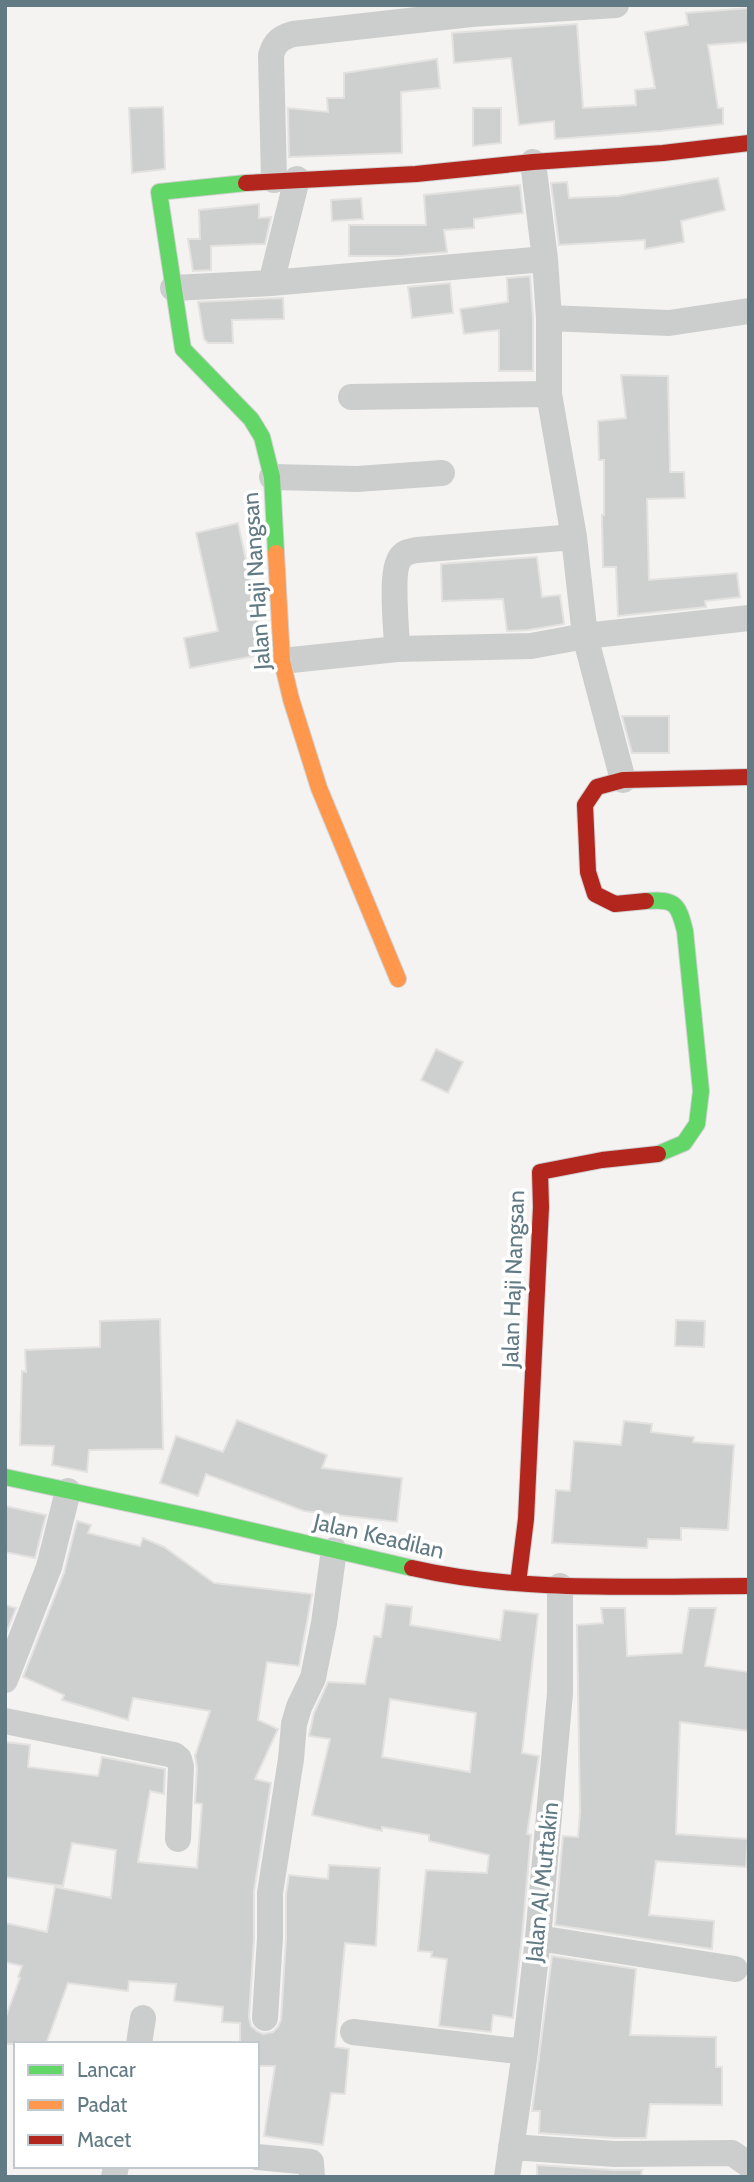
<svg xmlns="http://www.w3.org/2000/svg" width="754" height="2182" font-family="Cabin,sans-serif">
<rect width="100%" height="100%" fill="#f4f3f1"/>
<path fill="#cecfcf" stroke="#e3e2e1" stroke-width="2" fill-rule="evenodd" d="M 749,8 L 749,42 L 708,45 L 718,108 L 723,108 L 723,124 L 661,131 L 555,139 L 554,121 L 519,125 L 511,58 L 454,63 L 452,33 L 577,24 L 583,108 L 636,105 L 635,90 L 655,88 L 645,32 L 688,25 L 686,13 Z
M 437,59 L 440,88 L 401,92 L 402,153 L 289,157 L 288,108 L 328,112 L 327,98 L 344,98 L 344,73 Z
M 163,107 L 165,169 L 132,173 L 129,108 Z
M 473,108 L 501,108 L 501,143 L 473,146 Z
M 718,178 L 725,210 L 681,221 L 684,242 L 645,249 L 645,240 L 559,245 L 551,183 L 567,182 L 569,198 L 618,196 Z
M 520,185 L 523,213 L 474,219 L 474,228 L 444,230 L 447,252 L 400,256 L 349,256 L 349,225 L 426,225 L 424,195 Z
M 361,198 L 363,219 L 332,221 L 331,200 Z
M 259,204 L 259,218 L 271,217 L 265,244 L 211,246 L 211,270 L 193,271 L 188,239 L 200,239 L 199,210 Z
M 530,276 L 533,319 L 533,371 L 499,371 L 499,330 L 464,334 L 460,309 L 508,302 L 507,278 Z
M 450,283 L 453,313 L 412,318 L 408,287 Z
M 283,298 L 284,319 L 232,320 L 233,343 L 208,343 L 204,339 L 198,302 Z
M 621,375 L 668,376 L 670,472 L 684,472 L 685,498 L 647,499 L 649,580 L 737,573 L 740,597 L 705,601 L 706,607 L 618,616 L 616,567 L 603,567 L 602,515 L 604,515 L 604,460 L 599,460 L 598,421 L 626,418 Z
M 238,523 L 257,613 L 260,655 L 190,668 L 184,638 L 218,631 L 196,533 Z
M 537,557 L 542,597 L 560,595 L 564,624 L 528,630 L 507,631 L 503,599 L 442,601 L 441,564 Z
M 622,716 L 669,716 L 669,753 L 632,753 Z
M 436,1049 L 463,1062 L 448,1093 L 421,1080 Z
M 160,1319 L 163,1449 L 89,1450 L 87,1472 L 52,1465 L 54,1446 L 20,1445 L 22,1371 L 26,1372 L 25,1350 L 100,1347 L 100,1321 Z
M 676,1320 L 705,1321 L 704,1347 L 675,1346 Z
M 237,1420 L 327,1455 L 322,1468 L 402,1478 L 397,1522 L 304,1511 L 206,1474 L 198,1496 L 160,1483 L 176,1436 L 223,1452 Z
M 624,1421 L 652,1424 L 651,1432 L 694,1437 L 693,1442 L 734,1445 L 728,1530 L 681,1528 L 681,1540 L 648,1539 L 647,1548 L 552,1543 L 556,1490 L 570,1491 L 574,1441 L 621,1445 Z
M 5,1506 L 46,1515 L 35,1558 L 5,1552 Z
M 77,1521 L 91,1525 L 88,1533 L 140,1546 L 143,1538 L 164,1547 L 214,1583 L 312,1594 L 299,1666 L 267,1662 L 258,1720 L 278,1729 L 255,1779 L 271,1783 L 254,1891 L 254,1938 L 249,2017 L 251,2026 L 257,2031 L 263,2034 L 273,2032 L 278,2027 L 281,2020 L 286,1939 L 286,1894 L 289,1875 L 328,1879 L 329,1865 L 380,1868 L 376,1946 L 345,1943 L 335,2047 L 349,2049 L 345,2094 L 331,2093 L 323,2145 L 264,2136 L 275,2066 L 257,2066 L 257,2044 L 240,2044 L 240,2023 L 222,2022 L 223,2007 L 174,2001 L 176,1984 L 129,1981 L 128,1991 L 68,1983 L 46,2044 L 5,2044 L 5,2019 L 20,1978 L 18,1977 L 22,1966 L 5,1962 L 5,1923 L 47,1932 L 55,1887 L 111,1898 L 116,1850 L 72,1843 L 63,1886 L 5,1877 L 5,1742 L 30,1745 L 28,1767 L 98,1776 L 102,1757 L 165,1769 L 164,1794 L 150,1791 L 138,1862 L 197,1868 L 202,1804 L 195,1803 L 197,1768 L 195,1756 L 210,1711 L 133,1698 L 128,1720 L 62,1700 L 64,1695 L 23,1677 L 64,1573 Z
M 386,1604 L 412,1607 L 410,1625 L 500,1640 L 504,1610 L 538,1614 L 522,1753 L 539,1756 L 527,1834 L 531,1835 L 522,1936 L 513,2018 L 493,2015 L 491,2032 L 439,2026 L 447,1959 L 431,1957 L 432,1952 L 418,1951 L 426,1870 L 487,1873 L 489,1855 L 429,1841 L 429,1835 L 382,1827 L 382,1831 L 312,1815 L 330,1739 L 309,1736 L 314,1713 L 328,1682 L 365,1684 L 374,1636 L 381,1637 ZM 390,1699 L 476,1713 L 470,1772 L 382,1757 Z
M 5,1605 L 16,1608 L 5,1636 Z
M 601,1608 L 625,1608 L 627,1656 L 682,1653 L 689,1608 L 716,1608 L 705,1666 L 749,1672 L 749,1731 L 680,1722 L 676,1834 L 748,1839 L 746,1867 L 656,1861 L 649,1915 L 714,1921 L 712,1949 L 555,1925 L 563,1836 L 578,1837 L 580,1812 L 577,1625 L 603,1623 Z
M 552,1956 L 636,1969 L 630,2035 L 716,2037 L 716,2067 L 722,2067 L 722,2105 L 650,2104 L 646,2138 L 615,2138 L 539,2133 L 540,2111 L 532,2111 Z
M 537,2165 L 614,2170 L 642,2170 L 641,2177 L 537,2177 Z"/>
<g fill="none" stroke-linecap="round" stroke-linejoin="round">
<defs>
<path id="fast" d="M 246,183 L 159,192 L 183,349 L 251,419 L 262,437 L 272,477 L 276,553
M 646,901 C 675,899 678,903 685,931 L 701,1091 L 697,1124 L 684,1143 L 658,1154
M 5,1477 L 206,1520 L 412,1568"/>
<path id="slow" d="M 276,553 L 282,661 L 291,699 L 319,788 L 398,979"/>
<path id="jam" d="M 246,183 L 416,174 L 533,162 L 663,153 L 749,143
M 646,901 L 615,904 L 595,894 L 588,872 L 585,805 L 597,787 L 623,780 L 749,777
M 412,1568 C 521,1593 638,1586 749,1586
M 518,1583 L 526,1519 L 541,1207 L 540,1172 L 602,1160 L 658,1154"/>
</defs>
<use href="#fast" stroke="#d0d1d1" stroke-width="18"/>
<use href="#slow" stroke="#d0d1d1" stroke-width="18"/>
<use href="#jam" stroke="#d0d1d1" stroke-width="18"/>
<path stroke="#cccece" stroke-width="26" d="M 533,162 L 545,259 L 549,318 L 549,394 L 574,537 L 585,636 L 623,780
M 274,180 L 271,55 C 275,42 280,38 293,34 L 471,14 L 616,5
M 271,283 L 297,179
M 173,288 L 271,283 L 545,259
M 549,318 L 669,323 L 749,311
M 351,397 L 549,394
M 272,477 L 357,479 L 442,473
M 397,649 C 397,631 389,567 402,556 C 405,552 412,551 417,550 L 574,537
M 282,661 L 397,649 L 531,646 L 585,636 L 749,618
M 5,1680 L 49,1567 L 68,1491
M 5,1721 L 174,1755 L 179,1759 L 181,1767 L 178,1839
M 538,1938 L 735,1969
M 265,2018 L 270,1938 L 270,1893 L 291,1759 L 294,1724 L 299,1707 L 313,1678 L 324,1623 L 334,1550
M 353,2032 L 525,2052
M 139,2044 L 143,2018
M 511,2147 L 615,2154 L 732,2153 L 749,2165
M 257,2157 L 311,2162 L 312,2177
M 114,2177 L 116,2166
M 507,2177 L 525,2052 L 538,1938 L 560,1693 L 560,1586"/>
<use href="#fast" stroke="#63d668" stroke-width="16"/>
<use href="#slow" stroke="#ff974d" stroke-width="16"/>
<use href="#jam" stroke="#b3261e" stroke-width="16"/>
</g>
<g text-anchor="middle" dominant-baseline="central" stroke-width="7" stroke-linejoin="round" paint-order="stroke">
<g font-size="23" fill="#617a84" stroke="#fff">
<text transform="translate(256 581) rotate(-94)">Jalan Haji Nangsan</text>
<text transform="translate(513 1279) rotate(-88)">Jalan Haji Nangsan</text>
<text transform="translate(379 1536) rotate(13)">Jalan Keadilan</text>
<text transform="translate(542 1882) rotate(-84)">Jalan Al Muttakin</text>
</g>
</g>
<rect width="754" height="2182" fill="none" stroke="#617a84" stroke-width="14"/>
<rect x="14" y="2042" width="245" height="126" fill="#ffffff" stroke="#c0cace" stroke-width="2"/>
<rect x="28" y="2065" width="35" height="10" fill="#63d668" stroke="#c0cace" stroke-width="2"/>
<text x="77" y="2077" font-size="21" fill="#617a84">Lancar</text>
<rect x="28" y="2100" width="35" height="10" fill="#ff974d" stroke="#c0cace" stroke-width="2"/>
<text x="77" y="2112" font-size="21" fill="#617a84">Padat</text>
<rect x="28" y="2135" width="35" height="10" fill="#b3261e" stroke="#c0cace" stroke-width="2"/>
<text x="77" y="2147" font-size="21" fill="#617a84">Macet</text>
</svg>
